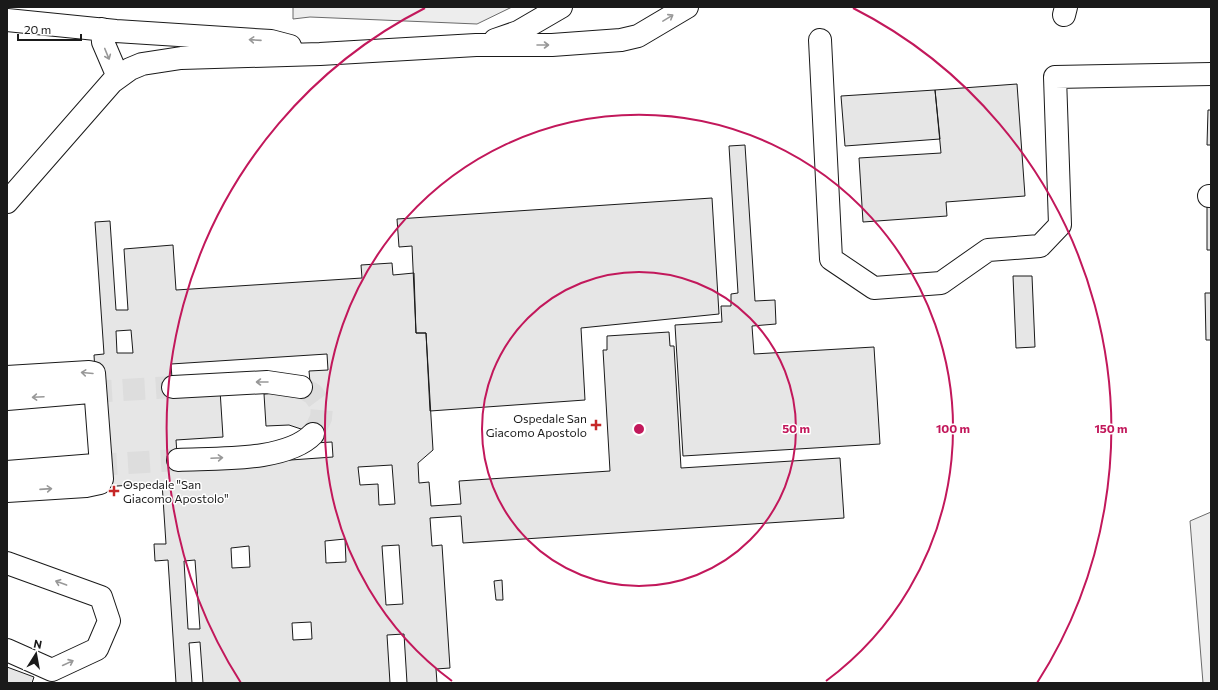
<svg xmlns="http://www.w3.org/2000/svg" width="1218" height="690" font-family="Commissioner,sans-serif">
<rect width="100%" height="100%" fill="#fff"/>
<path fill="#ededed" stroke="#6a6a6a" d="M 293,7 L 512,7 L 477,24 L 310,17 L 293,19 Z
M 1211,512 L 1211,683 L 1203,683 L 1190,521 Z"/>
<path fill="#e6e6e6" stroke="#1a1a1a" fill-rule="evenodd" d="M 1017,84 L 1025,196 L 946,202 L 947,216 L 863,222 L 859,158 L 941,153 L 935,90 Z
M 935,90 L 940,139 L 845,146 L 841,96 Z
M 1208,110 L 1211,110 L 1211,145 L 1207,145 Z
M 745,145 L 755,301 L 775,300 L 776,324 L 752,326 L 754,354 L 874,347 L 880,444 L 683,456 L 675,325 L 722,322 L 721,306 L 731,306 L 731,294 L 738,293 L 729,146 Z
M 712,198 L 719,314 L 581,328 L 585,400 L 430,411 L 426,333 L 416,333 L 412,246 L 399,247 L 397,219 Z
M 1207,207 L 1211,207 L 1211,250 L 1207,250 Z
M 110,221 L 116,310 L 128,310 L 124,249 L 173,245 L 176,290 L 362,278 L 361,265 L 392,263 L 393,275 L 414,273 L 416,333 L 426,333 L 433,450 L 418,463 L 419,483 L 429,482 L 431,506 L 461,504 L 459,481 L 610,471 L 603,350 L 607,350 L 607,336 L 669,332 L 670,346 L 674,346 L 681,468 L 840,458 L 844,518 L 463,543 L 461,516 L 430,518 L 432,546 L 442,545 L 450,668 L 436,669 L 437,683 L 407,683 L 404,634 L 387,635 L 390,683 L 203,683 L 200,642 L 189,643 L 192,683 L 176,683 L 168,560 L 155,561 L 154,544 L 166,544 L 162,483 L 102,487 L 94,355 L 104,354 L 95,222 ZM 131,330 L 133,353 L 117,353 L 116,331 ZM 327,354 L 328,370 L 309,371 L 310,382 L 286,392 L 264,394 L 266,426 L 289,425 L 313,433 L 314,443 L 332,442 L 333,457 L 178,468 L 176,440 L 223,437 L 220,390 L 173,393 L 171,364 ZM 392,465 L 395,504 L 379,505 L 378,484 L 360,485 L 358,467 ZM 345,539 L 346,562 L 326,563 L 325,541 ZM 399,545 L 403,604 L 386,605 L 382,546 ZM 249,546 L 250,567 L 232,568 L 231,548 ZM 195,560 L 200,629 L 188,629 L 184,561 ZM 311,622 L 312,639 L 293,640 L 292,623 Z
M 1013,276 L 1032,276 L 1035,347 L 1016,348 Z
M 1205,293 L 1211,293 L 1211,340 L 1206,340 Z
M 502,580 L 503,600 L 496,600 L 494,581 Z
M 7,667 L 34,677 L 32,683 L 7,683 Z"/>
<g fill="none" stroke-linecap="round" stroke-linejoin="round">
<path stroke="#ddd" stroke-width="22" stroke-dasharray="22 11" stroke-linecap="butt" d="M 301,387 L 313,394 L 322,406 L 321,418 L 313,434
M 90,392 L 173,387
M 95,465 L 178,460"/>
<defs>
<path id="minor" d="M 1064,15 L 1066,7
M 7,20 L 116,31 L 271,41 L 290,46
M 102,29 L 103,42 L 118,77
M 495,40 L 518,32 L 561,7
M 820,40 L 831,259 L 874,288 L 941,283 L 988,250 L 1040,246 L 1060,225 L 1055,77 L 1211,74
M 1209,196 L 1211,196
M 7,202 L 112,82 L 130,69 L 142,64 L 181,58 L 320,54 L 476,45 L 552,45 L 621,40 L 638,36 L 687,7
M 7,377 L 89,372 L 94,373 L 102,479 L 100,483 L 86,486 L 7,491
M 173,387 L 267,382 L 301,387
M 7,399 L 90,392
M 178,460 C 215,458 286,462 313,434
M 7,472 L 95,465
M 7,563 L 101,597 L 109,621 L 97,649 L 52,670 L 7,650"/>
</defs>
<use href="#minor" stroke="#1a1a1a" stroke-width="24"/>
<use href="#minor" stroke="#fff" stroke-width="22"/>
</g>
<defs><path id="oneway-shaft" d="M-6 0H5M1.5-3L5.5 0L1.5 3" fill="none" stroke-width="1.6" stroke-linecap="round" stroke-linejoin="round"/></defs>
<g stroke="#989898">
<use href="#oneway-shaft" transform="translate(668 18) rotate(-31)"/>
<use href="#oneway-shaft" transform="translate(255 40) rotate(-176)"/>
<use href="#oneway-shaft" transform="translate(543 45)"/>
<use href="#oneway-shaft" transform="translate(107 54) rotate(68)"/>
<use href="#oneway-shaft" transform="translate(87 373) rotate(-175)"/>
<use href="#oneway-shaft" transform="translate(262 382) rotate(-180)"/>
<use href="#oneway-shaft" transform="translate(38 397) rotate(177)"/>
<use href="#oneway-shaft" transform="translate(217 458) rotate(-3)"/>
<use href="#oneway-shaft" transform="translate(46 489) rotate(-4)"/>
<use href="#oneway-shaft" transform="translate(61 583) rotate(-160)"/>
<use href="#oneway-shaft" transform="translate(68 663) rotate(-25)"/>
</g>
<g fill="none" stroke="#c2185b" stroke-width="2">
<circle cx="639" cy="429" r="157"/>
<path d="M452 681A314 314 0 1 1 826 681"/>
<path d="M241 683A472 472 0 0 1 425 8M853 8A472 472 0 0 1 1037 683"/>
</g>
<g fill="#c62828" stroke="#fff" stroke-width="1.5">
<path d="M594 419h4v4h4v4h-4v4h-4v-4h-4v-4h4z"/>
<path d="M112 485h4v4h4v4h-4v4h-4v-4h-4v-4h4z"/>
</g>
<g text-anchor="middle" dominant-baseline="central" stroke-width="3" stroke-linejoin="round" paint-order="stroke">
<g font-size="12" fill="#1a1a1a" stroke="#fff" text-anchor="end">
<text x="587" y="418">Ospedale San<tspan x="587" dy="14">Giacomo Apostolo</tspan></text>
<text x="123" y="484" text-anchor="start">Ospedale "San<tspan x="123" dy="14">Giacomo Apostolo"</tspan></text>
</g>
</g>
<circle cx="639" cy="429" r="6" fill="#c2185b" stroke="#fff" stroke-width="2"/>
<g font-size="12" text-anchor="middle" font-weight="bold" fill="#c2185b" stroke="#fff" stroke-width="3" stroke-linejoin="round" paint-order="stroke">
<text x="796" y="433">50 m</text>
<text x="953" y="433">100 m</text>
<text x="1111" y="433">150 m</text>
</g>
<rect width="1218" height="690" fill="none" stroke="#1a1a1a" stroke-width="16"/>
<g transform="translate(36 654) rotate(11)" stroke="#ffffff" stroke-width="3" paint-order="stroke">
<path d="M0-3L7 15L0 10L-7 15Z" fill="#1a1a1a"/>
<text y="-6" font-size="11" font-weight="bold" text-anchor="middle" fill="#1a1a1a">N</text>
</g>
<path d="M18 34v6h63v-6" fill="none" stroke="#1a1a1a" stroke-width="2"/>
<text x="24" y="34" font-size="12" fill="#1a1a1a" stroke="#ffffff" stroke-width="3" paint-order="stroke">20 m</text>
</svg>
